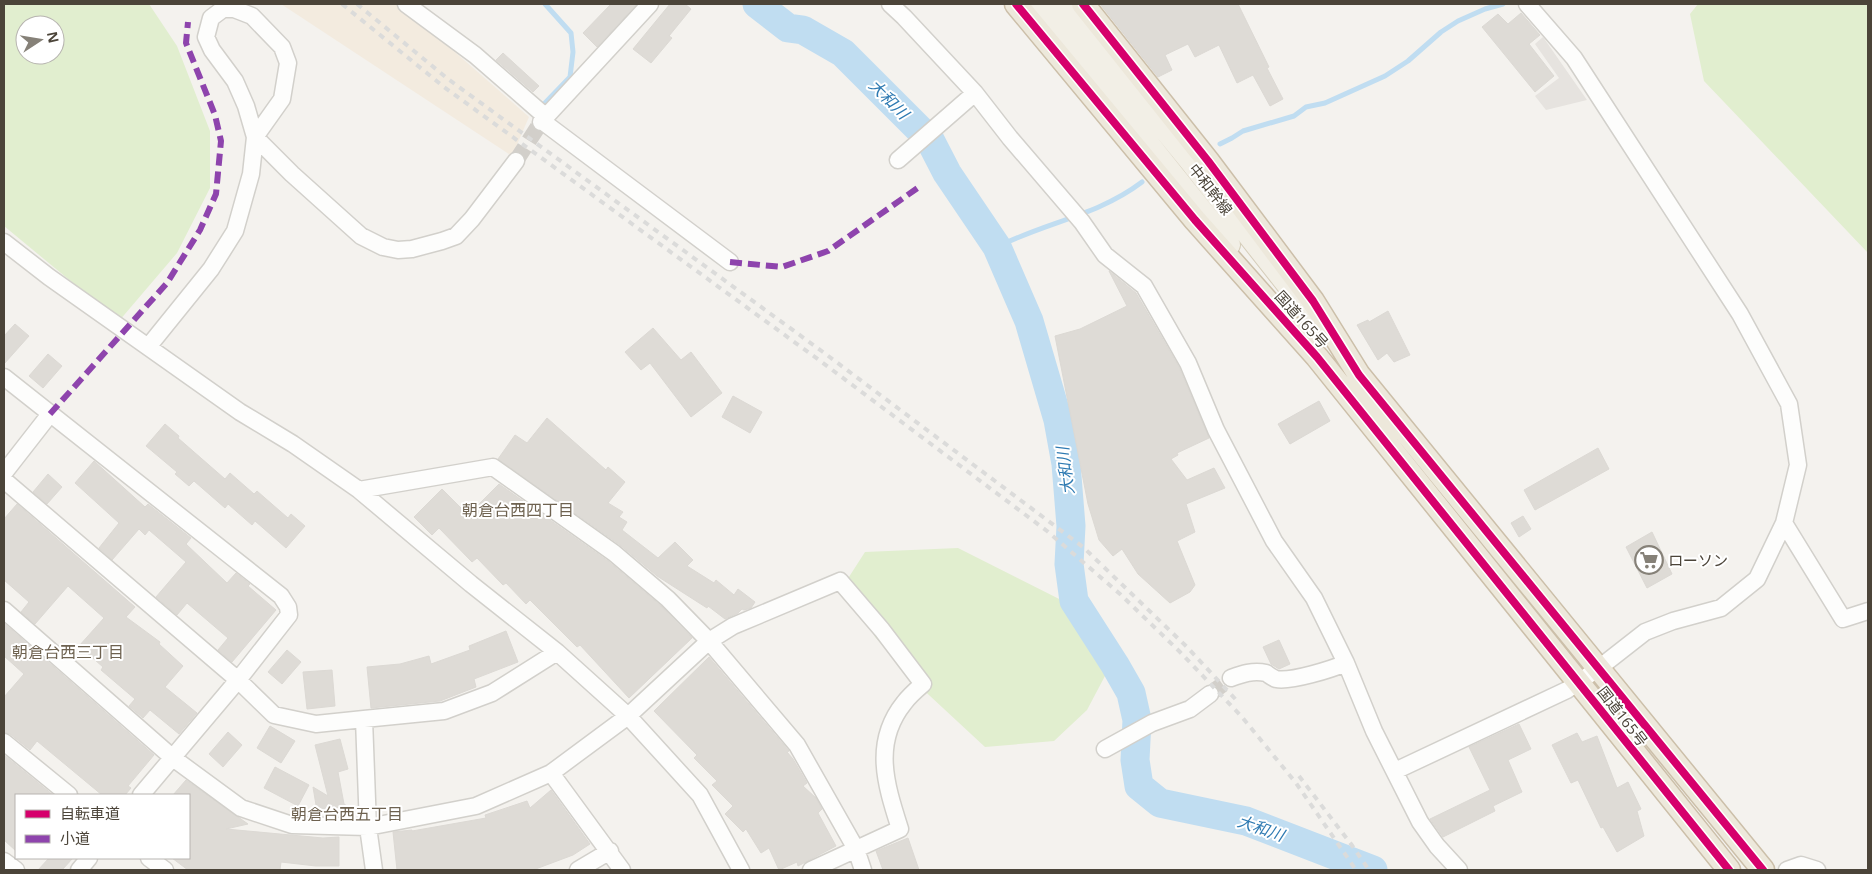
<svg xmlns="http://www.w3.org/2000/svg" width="1872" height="874" font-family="'Open Sans','Noto Sans JP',sans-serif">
<rect width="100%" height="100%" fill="#f4f2ee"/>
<path fill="#f3ebdf" d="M 281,4 L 400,4 L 529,117 L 512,156 Z"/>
<path fill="#e1eecf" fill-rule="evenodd" d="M 4,4 L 149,4 L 177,46 L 210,131 L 210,188 L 177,253 L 119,321 L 4,226 ZM 25,25 L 55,25 L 55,55 L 25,55 Z
M 1698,4 L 1868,4 L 1868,253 L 1704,81 L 1690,14 Z
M 958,548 L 1091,615 L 1115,657 L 1087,710 L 1054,741 L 985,747 L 916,683 L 875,637 L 847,580 L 865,552 Z"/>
<path fill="#e6e3df" d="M 1543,37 L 1587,100 L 1546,110 L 1535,96 L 1559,78 L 1535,44 Z"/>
<path fill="#c0ddf1" d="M 750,4 L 764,5 L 770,4 L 801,30 L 787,35 Z"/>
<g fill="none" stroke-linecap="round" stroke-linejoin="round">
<path stroke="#c0ddf1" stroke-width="5" d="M 544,104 L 570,77 L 573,52 L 571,33 L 545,4
M 1220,144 L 1232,138 L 1243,131 L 1294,116 L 1306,107 L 1325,103 L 1385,76 L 1408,61 L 1441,32 L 1458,21 L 1485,9 L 1503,4
M 997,247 C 1046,222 1097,216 1142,182"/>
<path stroke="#c0ddf1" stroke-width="29" d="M 757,4 L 788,28 L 803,30 L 843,53 L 930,140 L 947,173 L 997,247 L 1029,321 L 1058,420 L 1066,464 L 1071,526 L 1069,564 L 1074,601 L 1115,665 L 1131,693 L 1137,720 L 1135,760 L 1139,786 L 1160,803 L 1246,821 L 1373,870"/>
</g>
<path fill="#dedbd6" stroke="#dcd9d4" d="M 611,4 L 637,4 L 597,47 L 583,33 Z
M 670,4 L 685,4 L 691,9 L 669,36 L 672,38 L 651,63 L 633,49 Z
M 1100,4 L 1238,4 L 1269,67 L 1267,68 L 1283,99 L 1270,106 L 1253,75 L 1237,83 L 1219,45 L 1195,57 L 1188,44 L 1165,55 L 1172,70 L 1158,77 Z
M 1521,13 L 1540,35 L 1529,44 L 1554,76 L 1535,92 L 1482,27 L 1498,14 L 1508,24 Z
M 503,53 L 539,86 L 533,92 L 496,60 Z
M 1109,271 L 1136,293 L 1179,367 L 1209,438 L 1177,453 L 1178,455 L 1171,459 L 1187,480 L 1214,468 L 1225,488 L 1186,504 L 1195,532 L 1177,541 L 1195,585 L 1190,592 L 1170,603 L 1138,574 L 1122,549 L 1113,556 L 1099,540 L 1088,504 L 1055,336 L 1080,329 L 1127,306 Z
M 1388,311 L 1410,355 L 1394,362 L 1387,353 L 1378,360 L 1357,325 L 1368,320 L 1369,322 Z
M 15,324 L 29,336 L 4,364 L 4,336 Z
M 653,328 L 681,360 L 691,352 L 722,393 L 691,417 L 650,363 L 641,370 L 625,352 Z
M 48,354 L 62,366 L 43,388 L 29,376 Z
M 733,396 L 762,412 L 750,433 L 722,417 Z
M 1319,401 L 1330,421 L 1290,444 L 1278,424 Z
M 547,418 L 606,470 L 608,467 L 625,482 L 608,503 L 623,512 L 619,517 L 627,522 L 622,530 L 658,558 L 675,542 L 693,560 L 687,566 L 714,583 L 716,580 L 734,595 L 738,589 L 755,602 L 751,608 L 744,610 L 742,609 L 738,613 L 725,619 L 708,606 L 707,608 L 657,576 L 620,545 L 498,459 L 515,435 L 527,443 Z
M 165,424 L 179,436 L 178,438 L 225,479 L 230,473 L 254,494 L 257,491 L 288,518 L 291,514 L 305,526 L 286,548 L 255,521 L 252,525 L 228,504 L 225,508 L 194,481 L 189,486 L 175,474 L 177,472 L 146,446 Z
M 1598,448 L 1609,469 L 1535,510 L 1524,490 Z
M 94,461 L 145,507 L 148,504 L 191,538 L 186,544 L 227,583 L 236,573 L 250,584 L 248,586 L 276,610 L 232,662 L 218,650 L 228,638 L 187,603 L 177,615 L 156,597 L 186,562 L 149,530 L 145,535 L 139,529 L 112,560 L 99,548 L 119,523 L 75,483 Z
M 48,474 L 62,487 L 47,504 L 33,492 Z
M 499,484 L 608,561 L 661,606 L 692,638 L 629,698 L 580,645 L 577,647 L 530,600 L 526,604 L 506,583 L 503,585 L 477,558 L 472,562 L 439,528 L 432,535 L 414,517 L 442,489 L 468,515 Z
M 17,504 L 135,607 L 126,617 L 160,642 L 159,644 L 183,666 L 165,687 L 197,713 L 179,734 L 150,710 L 143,718 L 129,706 L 135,699 L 101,670 L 103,667 L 79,646 L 104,618 L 68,586 L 35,624 L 21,612 L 29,602 L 4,580 L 4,519 Z
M 1523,516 L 1531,529 L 1519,537 L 1511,523 Z
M 1652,532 L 1672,574 L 1647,588 L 1626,547 Z
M 4,623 L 154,755 L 128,786 L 131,788 L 125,795 L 102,795 L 37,741 L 30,750 L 10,734 L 4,732 L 4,697 L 24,674 L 4,656 Z
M 506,631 L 518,662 L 474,679 L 476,687 L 440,701 L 371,708 L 367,667 L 400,664 L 429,656 L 431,664 L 470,650 L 469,646 Z
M 1279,640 L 1290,664 L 1279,669 L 1271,664 L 1263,647 Z
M 287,650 L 301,662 L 282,684 L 268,672 Z
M 709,657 L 789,751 L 787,752 L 793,759 L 807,783 L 803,786 L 816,798 L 822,809 L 818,813 L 836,846 L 798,866 L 797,862 L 779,870 L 769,848 L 761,853 L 746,829 L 743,832 L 725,814 L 733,806 L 712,785 L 717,781 L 694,758 L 697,755 L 654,711 Z
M 332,670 L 335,706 L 307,709 L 303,672 Z
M 1519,724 L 1531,749 L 1508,760 L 1522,792 L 1493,806 L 1495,811 L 1443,837 L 1430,819 L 1490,790 L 1469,747 Z
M 270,726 L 295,741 L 281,763 L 257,748 Z
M 228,732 L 242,745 L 223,767 L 209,754 Z
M 1577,733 L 1582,742 L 1597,736 L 1617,788 L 1628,782 L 1641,809 L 1637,811 L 1644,836 L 1617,852 L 1603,827 L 1601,828 L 1578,780 L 1571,783 L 1552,745 Z
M 340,739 L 348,769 L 338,772 L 344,804 L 347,806 L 317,811 L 313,787 L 328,796 L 315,745 Z
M 4,755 L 53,795 L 16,795 L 16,851 L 4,840 Z
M 275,767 L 309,785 L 298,806 L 264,788 Z
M 186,780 L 248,824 L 226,829 L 323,838 L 339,837 L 339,866 L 316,866 L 281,862 L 280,870 L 188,870 L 172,858 L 189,858 L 189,795 L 173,795 Z
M 551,790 L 590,844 L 573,855 L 533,870 L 397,870 L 393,832 L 412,830 L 412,831 L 486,818 L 485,815 L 527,801 L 530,808 Z
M 908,838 L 919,870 L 883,870 L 876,851 Z
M 49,858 L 73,858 L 62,870 L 38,870 Z"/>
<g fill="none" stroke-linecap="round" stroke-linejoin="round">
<path stroke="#d2cfca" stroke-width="16" stroke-dasharray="16 8" stroke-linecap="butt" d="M 516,161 L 541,122
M 1210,694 L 1231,678"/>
<defs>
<path id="minor" d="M 406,4 L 475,55 L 545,116
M 890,4 L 904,17 L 975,93 L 1010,138 L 1082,222 L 1105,255 L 1144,286 L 1188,363 L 1216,430 L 1274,541 L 1314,598 L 1346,663 L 1374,731 L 1420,822 L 1437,846 L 1459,870
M 542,121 L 730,262
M 541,122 L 650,4
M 255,137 L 292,174 L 361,236 L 383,247 L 398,250 L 412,249 L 442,241 L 456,236 L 472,219 L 516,161
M 898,160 L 975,93
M 4,242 L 49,277 L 240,412 L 293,444 L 359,490 L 471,584 L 557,652 L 628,716 L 700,795 L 741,870
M 148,347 L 211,269 L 235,231 L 251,174 L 255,137 L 246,106 L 235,81 L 212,50 L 206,37 L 211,18 L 223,9 L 234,9 L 252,16 L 282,47 L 288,63 L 282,99 L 255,137
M 4,377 L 281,596 L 288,607 L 289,615 L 238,680 L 141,795
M 4,473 L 50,414
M 4,480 L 238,680 L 274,715 L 316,724 L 364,719 L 444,711 L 492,693 L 557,652
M 359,490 L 493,467 L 614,553 L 668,599 L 709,641 L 797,745 L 856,849 L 863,870
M 1784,523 L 1843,619 L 1868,611
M 4,610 L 173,758 L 241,808 L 292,825 L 368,827 L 476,806 L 551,773 L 628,716 L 709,641 L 733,626 L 840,581 L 882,630 L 923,684 C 916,690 909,696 904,703 C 872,743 886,785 900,829 L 811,870
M 1231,678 C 1242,674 1253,670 1266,673 C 1269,675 1273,678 1276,679 C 1291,682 1332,669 1346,663
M 364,719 L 368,827 L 374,870
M 4,742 L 69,795
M 1105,749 L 1152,723 L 1190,709 L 1210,694
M 1395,771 L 1567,690 L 1599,668 L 1645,632 L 1673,621 L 1721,608 L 1757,579 L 1784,523 L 1798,465 L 1789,404 L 1740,314 L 1574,58 L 1527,4
M 551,773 L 622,870
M 149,858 L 165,870
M 4,861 L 16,870
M 79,870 L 89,858
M 578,870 L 610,851
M 1787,870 L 1801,865 L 1817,870"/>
<path id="major" d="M 1038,4 L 1230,245
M 1061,4 L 1190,162 L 1322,330"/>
<path id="highway" d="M 1016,4 L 1195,220 L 1317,357 L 1729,870
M 1083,4 L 1208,161 L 1313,301 L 1359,375 L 1763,870"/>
</defs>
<use href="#minor" stroke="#d2d0cb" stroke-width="19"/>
<use href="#major" stroke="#d6cebb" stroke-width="22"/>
<use href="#highway" stroke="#ccbfa9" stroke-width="25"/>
<use href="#minor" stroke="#fdfdfc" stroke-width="16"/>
<use href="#major" stroke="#f2efe6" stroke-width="20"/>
<use href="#highway" stroke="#ede8db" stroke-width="22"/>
<path stroke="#dbdbda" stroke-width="4" stroke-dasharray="6 6" stroke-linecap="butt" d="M 342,4 L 444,87 L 819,360 L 1047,531 L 1120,594 L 1180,652 L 1242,717 L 1296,783 L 1356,870
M 357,4 L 448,79 L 823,352 L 1083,547 L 1187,647 L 1239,703
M 1299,776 L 1351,844 L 1369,870"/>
<path stroke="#8e44ad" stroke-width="6" stroke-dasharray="12 6" stroke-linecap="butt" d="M 730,262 L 782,267 L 828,251 L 919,187
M 50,414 L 167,283 L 200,230 L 216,194 L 221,141 L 215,115 L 186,43 L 188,22"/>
<defs>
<path id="cycleway" d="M 1016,4 L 1195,220 L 1317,357 L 1729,870
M 1083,4 L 1208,161 L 1313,301 L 1359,375 L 1763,870"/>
</defs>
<use href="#cycleway" stroke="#fff" stroke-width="11"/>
<use href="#cycleway" stroke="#d6006c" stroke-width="8"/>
</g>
<defs>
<symbol id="supermarket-ring" viewBox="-11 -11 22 22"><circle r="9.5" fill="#fff" stroke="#868178" stroke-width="1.5"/><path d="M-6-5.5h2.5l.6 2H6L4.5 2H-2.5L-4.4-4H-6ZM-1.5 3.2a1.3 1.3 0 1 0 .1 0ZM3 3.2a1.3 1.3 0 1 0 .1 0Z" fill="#868178"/></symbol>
</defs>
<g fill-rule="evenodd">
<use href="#supermarket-ring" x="1633" y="544" width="32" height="32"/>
</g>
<g text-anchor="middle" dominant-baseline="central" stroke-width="4" stroke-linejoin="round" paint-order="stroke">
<g font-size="15" fill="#4b4439" stroke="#fff">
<text transform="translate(1211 189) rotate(52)">中和幹線</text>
<text transform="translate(1302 319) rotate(48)">国道165号</text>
<text transform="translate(1623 716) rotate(52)">国道165号</text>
</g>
<g font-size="15" fill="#4b4439" stroke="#fff" text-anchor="start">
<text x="1668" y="560">ローソン</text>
</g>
<g font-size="16" font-style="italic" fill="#2e7ab2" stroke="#fff">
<text transform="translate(889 99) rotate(45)">大和川</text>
<text transform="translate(1065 471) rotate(-97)">大和川</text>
<text transform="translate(1261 828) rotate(19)">大和川</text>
</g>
<g font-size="16" fill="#6e6250" stroke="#fff">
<text x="518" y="510">朝倉台西四丁目</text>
<text x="68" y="652">朝倉台西三丁目</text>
<text x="347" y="814">朝倉台西五丁目</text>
</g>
</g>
<rect width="1872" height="874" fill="none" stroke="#4b4439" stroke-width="10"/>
<rect x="15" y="794" width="175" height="65" fill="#ffffff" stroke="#b7b4b0"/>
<rect x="25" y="810" width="25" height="8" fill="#d6006c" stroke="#b7b4b0"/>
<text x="60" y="819" font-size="15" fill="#4b4439">自転車道</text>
<rect x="25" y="835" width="25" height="8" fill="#8e44ad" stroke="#b7b4b0"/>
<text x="60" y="844" font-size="15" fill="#4b4439">小道</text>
<g transform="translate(40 40) rotate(78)"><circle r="24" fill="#ffffff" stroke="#b7b4b0"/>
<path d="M0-4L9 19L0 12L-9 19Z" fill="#868178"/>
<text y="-8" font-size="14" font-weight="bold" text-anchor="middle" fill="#4b4439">N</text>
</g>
</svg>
